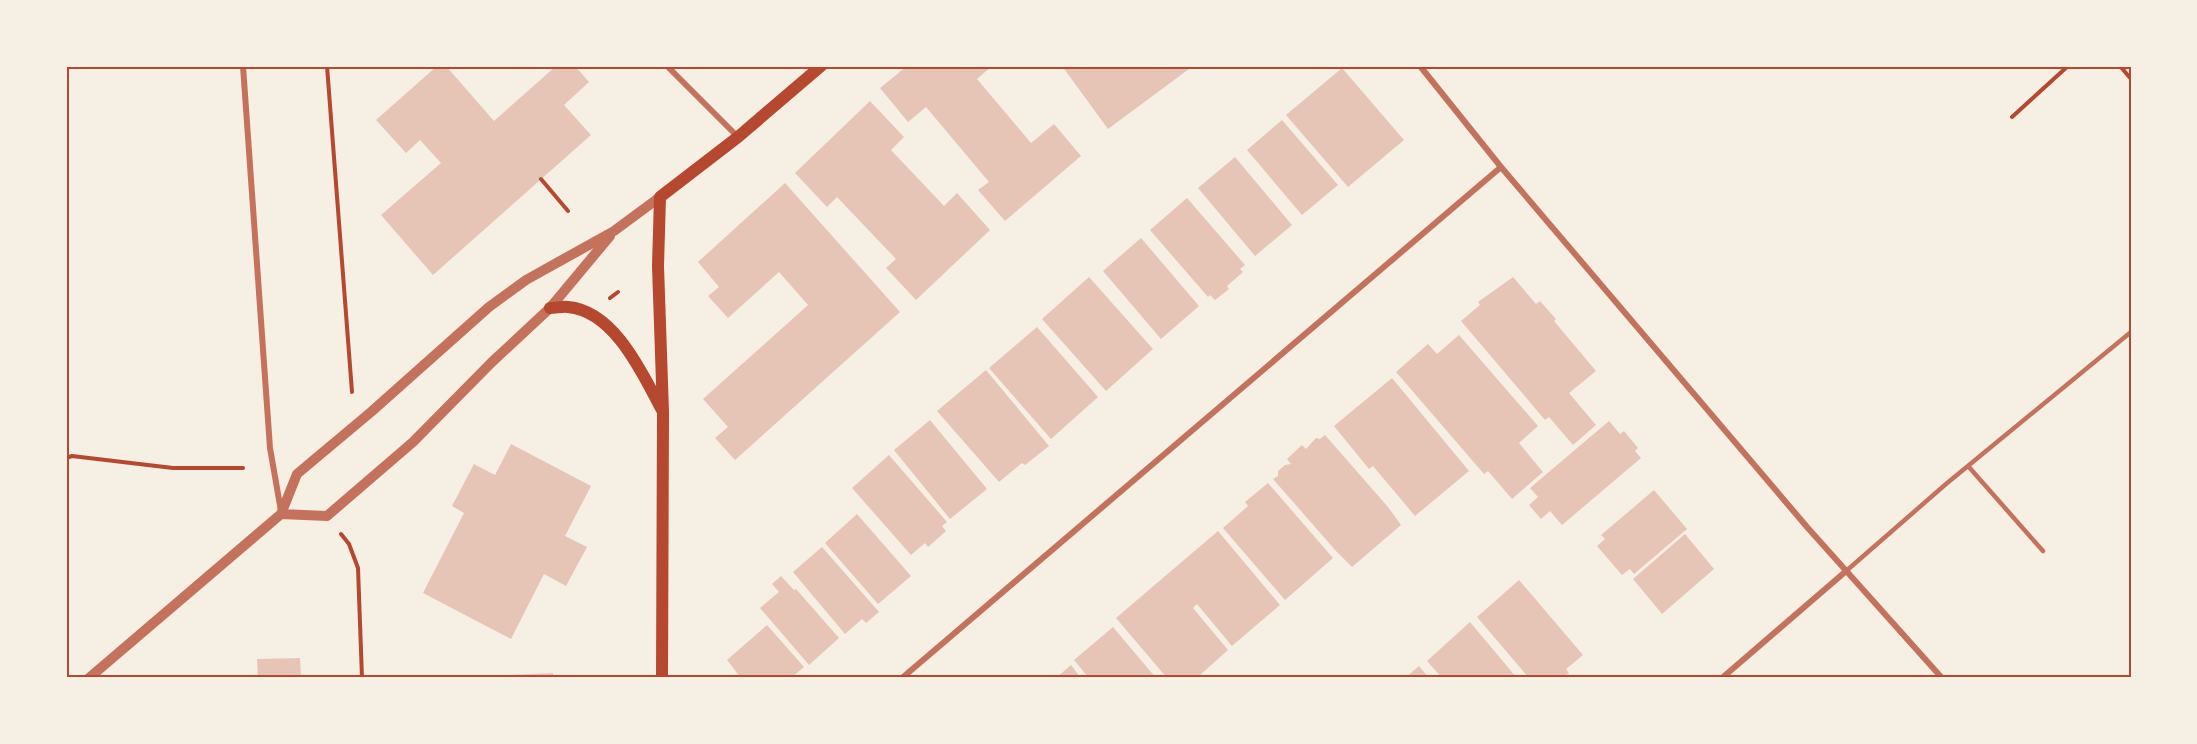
<svg xmlns="http://www.w3.org/2000/svg" width="2197" height="744" font-family="Signika,sans-serif">
<rect width="100%" height="100%" fill="#f6efe4"/>
<path fill="#e6c5b7" d="M 437,66 L 446,66 L 494,121 L 556,66 L 575,66 L 589,82 L 564,105 L 591,135 L 433,275 L 381,215 L 441,163 L 420,140 L 406,153 L 376,120 Z
M 907,66 L 992,66 L 977,79 L 1031,143 L 1054,124 L 1081,156 L 1005,221 L 978,190 L 989,182 L 926,107 L 908,122 L 880,88 Z
M 1062,66 L 1193,66 L 1108,129 Z
M 1342,68 L 1404,140 L 1348,187 L 1286,115 Z
M 870,101 L 904,137 L 891,150 L 944,206 L 957,193 L 990,230 L 916,300 L 886,268 L 896,259 L 837,197 L 827,207 L 795,173 Z
M 1282,120 L 1338,185 L 1302,215 L 1247,150 Z
M 1235,157 L 1292,225 L 1255,256 L 1198,188 Z
M 785,183 L 900,312 L 735,460 L 715,438 L 728,427 L 703,399 L 808,305 L 779,272 L 728,318 L 708,296 L 719,287 L 698,262 Z
M 1187,198 L 1245,265 L 1240,269 L 1243,272 L 1227,286 L 1229,289 L 1215,300 L 1210,295 L 1208,297 L 1150,230 Z
M 1141,238 L 1199,306 L 1161,339 L 1103,271 Z
M 1089,277 L 1153,349 L 1106,391 L 1042,319 Z
M 1513,277 L 1536,304 L 1540,301 L 1556,319 L 1554,321 L 1596,371 L 1569,393 L 1596,425 L 1573,445 L 1549,417 L 1545,420 L 1461,321 L 1480,305 L 1478,302 Z
M 1037,327 L 1098,397 L 1051,439 L 989,368 Z
M 1459,335 L 1538,426 L 1519,443 L 1543,472 L 1512,499 L 1488,471 L 1484,474 L 1396,372 L 1428,344 L 1437,354 Z
M 986,370 L 1049,446 L 1025,465 L 1022,463 L 999,482 L 937,411 Z
M 1392,378 L 1469,471 L 1415,516 L 1373,466 L 1369,469 L 1334,426 Z
M 930,420 L 987,489 L 950,519 L 894,450 Z
M 1609,421 L 1620,434 L 1624,431 L 1638,448 L 1635,451 L 1641,458 L 1562,525 L 1550,511 L 1541,519 L 1529,505 L 1538,497 L 1530,488 Z
M 1325,435 L 1388,507 L 1401,525 L 1352,567 L 1336,551 L 1273,479 L 1278,476 L 1278,471 L 1285,465 L 1291,464 L 1287,459 L 1302,445 L 1306,449 L 1316,438 L 1320,439 Z
M 511,444 L 591,486 L 565,536 L 587,547 L 566,586 L 544,574 L 511,639 L 423,593 L 464,513 L 452,506 L 474,464 L 495,475 Z
M 889,455 L 947,522 L 942,526 L 946,531 L 928,547 L 925,543 L 911,555 L 852,488 Z
M 1268,483 L 1333,558 L 1285,600 L 1223,528 L 1248,506 L 1245,502 Z
M 1654,490 L 1687,529 L 1634,574 L 1630,569 L 1622,575 L 1597,546 L 1605,539 L 1601,535 Z
M 857,514 L 911,576 L 878,604 L 825,543 Z
M 1218,531 L 1280,605 L 1232,646 L 1197,604 L 1193,608 L 1228,650 L 1200,675 L 1203,678 L 1167,678 L 1116,618 Z
M 1685,534 L 1714,569 L 1662,614 L 1633,579 Z
M 822,547 L 879,612 L 866,623 L 862,619 L 845,634 L 793,572 Z
M 781,576 L 794,590 L 796,589 L 839,638 L 809,665 L 760,608 L 779,592 L 772,584 Z
M 1519,580 L 1583,655 L 1566,669 L 1569,673 L 1563,678 L 1529,678 L 1477,617 Z
M 1470,622 L 1517,678 L 1442,678 L 1427,661 Z
M 767,625 L 804,667 L 791,678 L 741,678 L 727,660 Z
M 1113,627 L 1156,678 L 1089,678 L 1074,660 Z
M 300,658 L 301,678 L 258,678 L 257,659 Z
M 1071,665 L 1081,678 L 1056,678 Z
M 1419,666 L 1429,678 L 1405,678 Z
M 553,673 L 553,678 L 489,678 L 489,676 Z"/>
<g fill="none" stroke-linecap="round" stroke-linejoin="round">
<path stroke="#b5482f" stroke-width="4" d="M 327,66 L 352,392
M 2120,66 L 2131,79
M 2012,117 L 2068,66
M 541,179 L 568,211
M 610,298 L 618,292
M 66,458 L 72,456 L 173,468 L 243,468
M 341,534 L 349,544 L 358,568 L 362,678"/>
<path stroke="#c5725c" stroke-width="4.5" d="M 1968,466 L 2043,551
M 1845,572 L 1946,484 L 2131,332"/>
<path stroke="#c5725c" stroke-width="6" d="M 243,66 L 270,448 L 281,511
M 667,66 L 738,137
M 1420,66 L 1501,167 L 1807,527 L 1942,678
M 902,678 L 1501,167
M 1722,678 L 1845,572"/>
<path stroke="#c5725c" stroke-width="10" d="M 281,514 L 327,516 L 413,442 L 492,362 L 550,308 L 610,236
M 89,678 L 281,514 L 297,474 L 371,412 L 489,307 L 526,280 L 614,231 L 660,197"/>
<path stroke="#b5482f" stroke-width="12" d="M 550,308 C 556,308 563,306 568,307 C 615,311 643,375 662,410
M 662,678 L 663,412 L 658,266 L 660,197 L 738,137 L 821,66"/>
</g>
<rect width="2197" height="744" fill="none" stroke="#f6efe4" stroke-width="135"/>
<rect x="68" y="68" width="2062" height="608" fill="none" stroke="#b5482f" stroke-width="2"/>
</svg>
